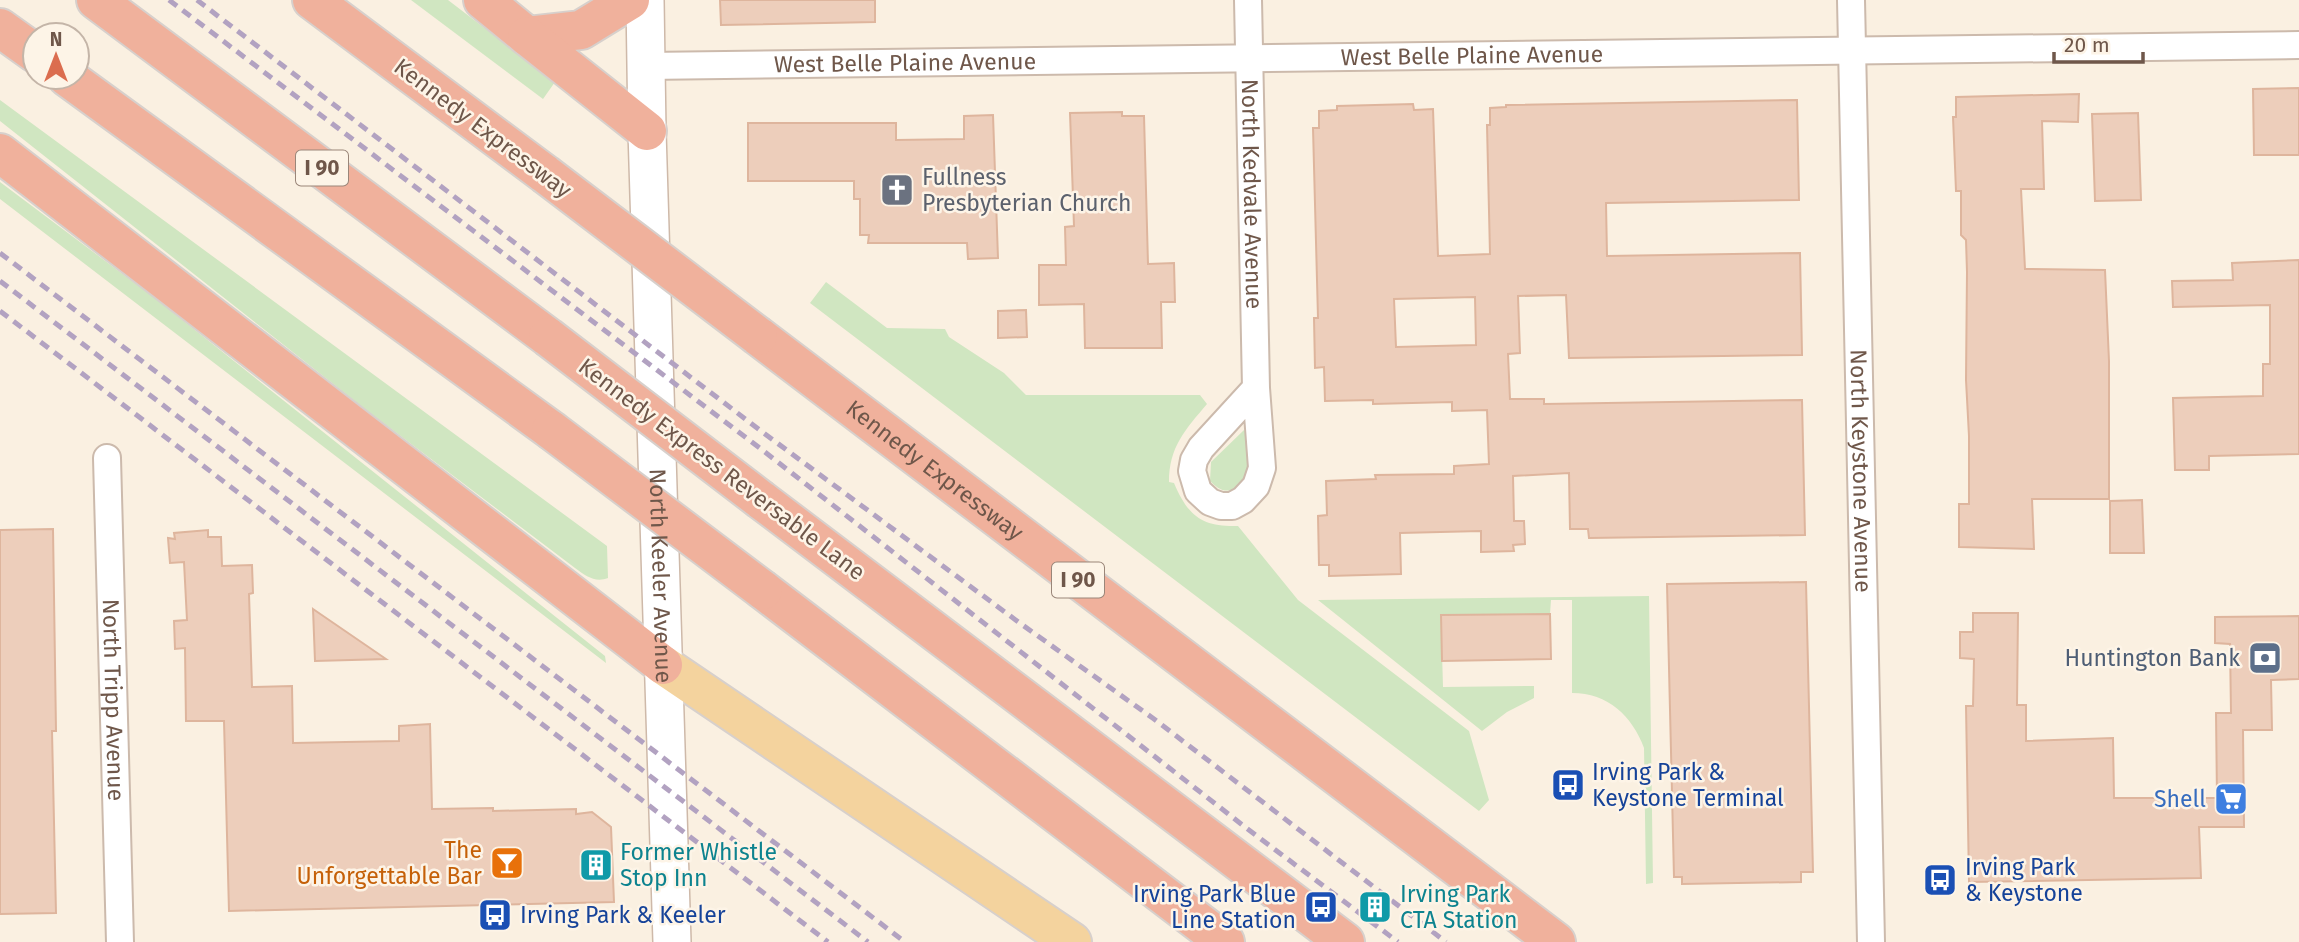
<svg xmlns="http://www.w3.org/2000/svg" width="2299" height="942" font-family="'Fira Sans',sans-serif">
<rect width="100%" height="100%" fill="#faf0e1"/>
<path fill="#d0e6c1" d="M 411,0 L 448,0 L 555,82 L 543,99 Z
M 0,100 L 607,546 L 608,578 C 595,583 586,576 575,568 L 365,409 L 0,121 Z
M 0,182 L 156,299 L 605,656 L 606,663 L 0,199 Z
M 826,282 L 887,328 L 945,329 L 949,337 L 1004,373 L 1026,395 L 1200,395 L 1207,404 C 1185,430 1169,447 1169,482 L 1174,483 C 1188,516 1202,527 1238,526 L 1298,600 L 1469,731 L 1489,800 L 1479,811 L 810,303 Z
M 1244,430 L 1246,432 C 1246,448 1253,482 1235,489 C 1224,493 1218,489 1210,481 L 1211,462 Z
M 1649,596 L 1653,883 L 1646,884 L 1644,748 C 1632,716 1608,693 1572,693 L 1572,600 L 1551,600 L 1550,614 L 1441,616 L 1443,687 L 1534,686 L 1534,698 L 1507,712 L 1482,731 L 1318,600 Z"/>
<path fill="#edcebb" stroke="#deb59d" stroke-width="2" fill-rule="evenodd" d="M 720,0 L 875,0 L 875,22 L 721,25 Z
M 2299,88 L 2299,155 L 2254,155 L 2253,89 Z
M 2079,94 L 2078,122 L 2042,121 L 2044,189 L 2021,189 L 2025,269 L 2105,270 L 2109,361 L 2109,499 L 2032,499 L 2034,549 L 1959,547 L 1959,504 L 1969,504 L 1969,436 L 1966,380 L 1967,272 L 1966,240 L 1961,235 L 1961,191 L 1956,191 L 1953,117 L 1956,117 L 1956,97 Z
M 1797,100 L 1799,200 L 1606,203 L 1607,256 L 1800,253 L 1802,355 L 1569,358 L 1566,295 L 1518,296 L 1520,353 L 1508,354 L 1510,399 L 1544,399 L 1544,404 L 1802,400 L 1805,535 L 1589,538 L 1588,529 L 1570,529 L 1569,473 L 1513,476 L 1514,521 L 1524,521 L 1525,544 L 1513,545 L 1514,551 L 1481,552 L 1481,531 L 1400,533 L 1401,574 L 1329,576 L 1329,565 L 1319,565 L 1318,516 L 1327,515 L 1326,481 L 1376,479 L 1375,475 L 1454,474 L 1454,466 L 1489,464 L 1487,410 L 1452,411 L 1452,402 L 1373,404 L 1373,400 L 1325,401 L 1324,367 L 1315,368 L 1314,318 L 1318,318 L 1313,128 L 1319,128 L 1319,111 L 1337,110 L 1337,106 L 1413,104 L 1414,110 L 1433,109 L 1438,256 L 1490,254 L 1487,125 L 1490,125 L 1490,108 L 1506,107 L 1506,105 ZM 1475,297 L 1476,345 L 1396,347 L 1394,299 Z
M 1122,112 L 1122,116 L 1144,116 L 1148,264 L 1174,263 L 1175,302 L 1161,302 L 1162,348 L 1085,348 L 1084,304 L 1039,305 L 1039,265 L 1066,265 L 1065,227 L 1074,226 L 1070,113 Z
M 2138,113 L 2141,200 L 2095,201 L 2092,114 Z
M 993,115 L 998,258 L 968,259 L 967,243 L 868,243 L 869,235 L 860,235 L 860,199 L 854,199 L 854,181 L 748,181 L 748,123 L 896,123 L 896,140 L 964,139 L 964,116 Z
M 2299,260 L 2299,454 L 2209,456 L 2209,470 L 2175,470 L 2173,398 L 2263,396 L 2263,364 L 2270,364 L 2270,305 L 2173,307 L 2172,281 L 2233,280 L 2232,263 Z
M 1026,310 L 1027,337 L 998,338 L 998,311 Z
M 2142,500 L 2144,553 L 2110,553 L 2110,501 Z
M 53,529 L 56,731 L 52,731 L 56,913 L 0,914 L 0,530 Z
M 208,530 L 208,537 L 221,537 L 222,566 L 252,565 L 253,593 L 249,594 L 252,687 L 292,686 L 293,743 L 399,741 L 399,726 L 430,724 L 432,809 L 493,808 L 493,811 L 576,809 L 576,814 L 592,812 L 611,827 L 614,902 L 229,911 L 224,721 L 186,721 L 185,648 L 175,649 L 174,621 L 187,620 L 184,562 L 170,563 L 168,538 L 175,539 L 174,533 Z
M 1806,582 L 1813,872 L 1801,872 L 1801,882 L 1682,884 L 1682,877 L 1674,877 L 1667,584 Z
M 313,609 L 386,659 L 315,661 Z
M 1973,613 L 2018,613 L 2017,705 L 2026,705 L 2026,741 L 2113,738 L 2114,798 L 2217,798 L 2216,713 L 2231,713 L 2230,644 L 2215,643 L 2215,617 L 2299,616 L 2299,679 L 2271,680 L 2272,730 L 2243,730 L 2244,827 L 2199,827 L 2201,878 L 1969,882 L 1966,706 L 1973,706 L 1974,659 L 1960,658 L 1960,632 L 1973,632 Z
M 1550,614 L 1551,659 L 1442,661 L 1441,615 Z"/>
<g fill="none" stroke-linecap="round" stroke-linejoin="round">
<defs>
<g id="street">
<path id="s1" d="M 1248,0 L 1256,388 L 1262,468 L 1256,486 L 1243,500 L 1232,506 L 1221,506 L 1210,502 L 1198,491 L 1192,471 L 1194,460 L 1201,448 L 1256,388"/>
<path id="s2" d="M 1851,0 L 1871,942"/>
<path id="s3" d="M 646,66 L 2299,45"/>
<path id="s4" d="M 107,458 L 120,942"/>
</g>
<g id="secondary">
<path id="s5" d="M 645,0 L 647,131 L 672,942"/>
</g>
<path id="primary" d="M 663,665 L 1072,942"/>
<g id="highway">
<path d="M 96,0 L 548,337"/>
<path d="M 312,0 L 545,174"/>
<path d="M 483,0 L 527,36 L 581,30 L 630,0"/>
<path d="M 0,28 L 35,53"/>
<path d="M 527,36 L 647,131"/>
<path d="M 67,77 L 551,430"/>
<path d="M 0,153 L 663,665"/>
<path id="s6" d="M 758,336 L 1556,942"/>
<path d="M 761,500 L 1345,942"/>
<path d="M 763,590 L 1225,942"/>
</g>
</defs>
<use href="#street" stroke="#ccbaac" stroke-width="30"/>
<use href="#secondary" stroke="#ceb9a9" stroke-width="40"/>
<use href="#primary" stroke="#d7d0cc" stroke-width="42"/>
<use href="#highway" stroke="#d7d0cc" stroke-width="42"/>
<use href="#street" stroke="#fff" stroke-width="26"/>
<use href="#secondary" stroke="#fff" stroke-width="37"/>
<use href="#primary" stroke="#f4d39e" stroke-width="38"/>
<use href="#highway" stroke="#f0b19c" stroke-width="38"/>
<path stroke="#b2a2c1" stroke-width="5" stroke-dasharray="10 7" stroke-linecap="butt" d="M 169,0 L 761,449 L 1245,827 L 1398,942
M 197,0 L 761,431 L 1017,621 L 1154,719 L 1446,942
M 0,253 L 905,942
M 0,281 L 868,942
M 0,311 L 828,942"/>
<defs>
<path id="highway-bridge" d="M 545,174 L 758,336
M 548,337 L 761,500
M 551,430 L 763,590"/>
</defs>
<use href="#highway-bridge" stroke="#d7d0cc" stroke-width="42" stroke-linecap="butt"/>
<use href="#highway-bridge" stroke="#f0b19c" stroke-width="38"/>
</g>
<defs>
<symbol id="church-square" viewBox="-11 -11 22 22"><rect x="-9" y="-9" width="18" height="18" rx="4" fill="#6b7280" stroke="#fdf4e7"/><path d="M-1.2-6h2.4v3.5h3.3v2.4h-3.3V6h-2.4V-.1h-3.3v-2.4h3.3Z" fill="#fff"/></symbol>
<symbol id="bank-square" viewBox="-11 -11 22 22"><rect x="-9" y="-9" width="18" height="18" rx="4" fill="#5c6f8a" stroke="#fdf4e7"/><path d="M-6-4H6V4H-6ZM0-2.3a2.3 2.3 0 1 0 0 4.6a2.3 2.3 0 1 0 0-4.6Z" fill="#fff"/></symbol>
<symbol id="bus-square" viewBox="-11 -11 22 22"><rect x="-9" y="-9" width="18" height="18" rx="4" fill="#1a4fb4" stroke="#fdf4e7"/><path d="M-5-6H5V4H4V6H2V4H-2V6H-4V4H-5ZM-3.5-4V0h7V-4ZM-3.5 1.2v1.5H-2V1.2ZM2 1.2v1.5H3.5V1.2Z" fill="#fff"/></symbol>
<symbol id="supermarket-square" viewBox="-11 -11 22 22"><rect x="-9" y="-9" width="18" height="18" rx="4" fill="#3f7fe0" stroke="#fdf4e7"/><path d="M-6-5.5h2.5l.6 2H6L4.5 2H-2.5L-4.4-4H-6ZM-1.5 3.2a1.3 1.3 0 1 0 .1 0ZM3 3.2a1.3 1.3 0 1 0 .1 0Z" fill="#fff"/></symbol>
<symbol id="bar-square" viewBox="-11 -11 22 22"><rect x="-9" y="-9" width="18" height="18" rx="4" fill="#e8710a" stroke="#fdf4e7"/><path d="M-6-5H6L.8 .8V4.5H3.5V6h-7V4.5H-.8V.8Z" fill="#fff"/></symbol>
<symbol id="building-square" viewBox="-11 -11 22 22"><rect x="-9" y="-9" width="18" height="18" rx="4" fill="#0f9aa8" stroke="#fdf4e7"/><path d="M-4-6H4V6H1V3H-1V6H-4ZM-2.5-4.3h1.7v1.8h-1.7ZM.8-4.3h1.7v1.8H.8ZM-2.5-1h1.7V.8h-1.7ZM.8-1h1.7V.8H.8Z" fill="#fff"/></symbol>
</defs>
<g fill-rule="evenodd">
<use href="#church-square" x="878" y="171" width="38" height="38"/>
<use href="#bank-square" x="2246" y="639" width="38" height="38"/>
<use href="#bus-square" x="1549" y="766" width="38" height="38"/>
<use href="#supermarket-square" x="2212" y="780" width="38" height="38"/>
<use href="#bar-square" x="488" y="844" width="38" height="38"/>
<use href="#building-square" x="577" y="846" width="38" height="38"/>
<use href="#bus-square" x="1921" y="861" width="38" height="38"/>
<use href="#bus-square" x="1302" y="888" width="38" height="38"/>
<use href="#building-square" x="1356" y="888" width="38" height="38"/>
<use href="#bus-square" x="476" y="896" width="38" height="38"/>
</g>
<g text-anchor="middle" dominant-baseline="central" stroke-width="5" stroke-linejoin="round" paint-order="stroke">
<g fill="#fdf4e7" stroke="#9a8679" stroke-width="2">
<rect x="296" y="150.5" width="52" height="35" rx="5"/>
<rect x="1052" y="562.5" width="52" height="35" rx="5"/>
</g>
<g font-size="21" font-weight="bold" fill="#6f574a">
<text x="322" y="168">I 90</text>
<text x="1078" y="580">I 90</text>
</g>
<g font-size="23" fill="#6f574a" stroke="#fdf4e7">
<text stroke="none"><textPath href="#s3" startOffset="826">West Belle Plaine Avenue</textPath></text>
<text stroke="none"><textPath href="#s3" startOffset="259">West Belle Plaine Avenue</textPath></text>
<text transform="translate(483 128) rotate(37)">Kennedy Expressway</text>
<text stroke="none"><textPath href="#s1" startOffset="194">North Kedvale Avenue</textPath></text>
<text transform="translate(722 469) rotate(37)">Kennedy Express Reversable Lane</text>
<text stroke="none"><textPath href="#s6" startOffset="222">Kennedy Expressway</textPath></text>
<text stroke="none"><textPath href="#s2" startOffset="471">North Keystone Avenue</textPath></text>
<text stroke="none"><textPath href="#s5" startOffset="576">North Keeler Avenue</textPath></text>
<text stroke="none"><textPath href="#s4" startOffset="242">North Tripp Avenue</textPath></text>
</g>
<g font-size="23" fill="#5b616d" stroke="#fdf4e7" text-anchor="start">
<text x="922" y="177">Fullness<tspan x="922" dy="26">Presbyterian Church</tspan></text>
</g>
<g font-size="23" fill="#4e5e75" stroke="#fdf4e7" text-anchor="end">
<text x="2240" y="658">Huntington Bank</text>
</g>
<g font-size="23" fill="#164399" stroke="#fdf4e7" text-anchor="start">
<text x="1592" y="772">Irving Park &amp;<tspan x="1592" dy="26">Keystone Terminal</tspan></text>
<text x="1965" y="867">Irving Park<tspan x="1965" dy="26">&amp; Keystone</tspan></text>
<text x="1296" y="894" text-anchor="end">Irving Park Blue<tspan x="1296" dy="26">Line Station</tspan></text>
<text x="520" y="915">Irving Park &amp; Keeler</text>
</g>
<g font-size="23" fill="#366cbe" stroke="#fdf4e7" text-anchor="end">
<text x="2206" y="799">Shell</text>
</g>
<g font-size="23" fill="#c56008" stroke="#fdf4e7" text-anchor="end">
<text x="482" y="850">The<tspan x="482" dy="26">Unforgettable Bar</tspan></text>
</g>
<g font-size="23" fill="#0d838f" stroke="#fdf4e7" text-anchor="start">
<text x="620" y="852">Former Whistle<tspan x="620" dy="26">Stop Inn</tspan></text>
<text x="1400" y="894">Irving Park<tspan x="1400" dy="26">CTA Station</tspan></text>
</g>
</g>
<g transform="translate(56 56)"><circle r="33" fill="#fdf4e7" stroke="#c4b5a8" stroke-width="2"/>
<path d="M0-5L12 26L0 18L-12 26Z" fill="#db6d4f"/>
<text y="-10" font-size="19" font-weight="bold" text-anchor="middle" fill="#6f574a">N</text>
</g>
<path d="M2054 52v10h89v-10" fill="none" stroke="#6f574a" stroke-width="3.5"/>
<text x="2064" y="52" font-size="21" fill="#6f574a" stroke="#fdf4e7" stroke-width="5" paint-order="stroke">20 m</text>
</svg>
